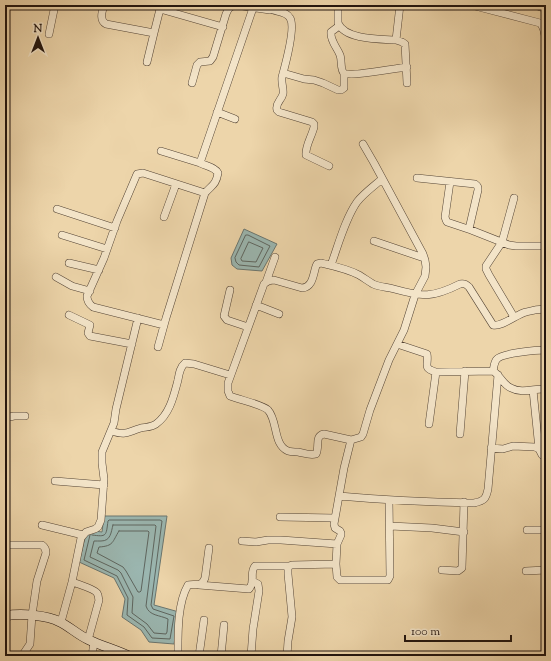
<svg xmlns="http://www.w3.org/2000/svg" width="551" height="661" font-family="'Sorts Mill Goudy',serif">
<rect width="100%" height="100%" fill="#edd5aa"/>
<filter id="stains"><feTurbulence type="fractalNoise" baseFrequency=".005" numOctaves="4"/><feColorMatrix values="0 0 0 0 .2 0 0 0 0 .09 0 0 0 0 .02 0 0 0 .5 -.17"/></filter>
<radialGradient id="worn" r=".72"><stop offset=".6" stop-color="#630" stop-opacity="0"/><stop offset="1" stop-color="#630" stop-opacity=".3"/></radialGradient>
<path fill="#9bb7b1" stroke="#6a7670" d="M 244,229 L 277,244 L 262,271 L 237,269 L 232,265 L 231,258 Z
M 104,516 L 167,516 L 154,605 L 179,612 L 174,644 L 149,642 L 141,630 L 122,617 L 125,599 L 114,578 L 79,562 L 87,530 L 102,532 Z"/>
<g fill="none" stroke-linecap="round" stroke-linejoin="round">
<path stroke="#5e6660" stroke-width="1" d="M 246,235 L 248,235 L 270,246 L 259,267 L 239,265 L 236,262 L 235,258 Z
M 249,242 L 263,248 L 256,262 L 242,261 L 241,259 Z
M 113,525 L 155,525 L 156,526 L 146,606 C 149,616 160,615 168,619 L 167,632 L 166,634 L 154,633 L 147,624 L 132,613 L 133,597 L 121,573 L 118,570 L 90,557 L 94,541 C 96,541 99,541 101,541 C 111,541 111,532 113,525 Z
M 119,531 L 148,531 L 149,532 L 141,591 L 140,592 L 138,592 L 126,571 L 123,567 L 97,553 L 99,547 C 114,546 112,542 119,531 Z
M 90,535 L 84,560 L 117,576 L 128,598 L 127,615 L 144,627 L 152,638 L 170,639 L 174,616 L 153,609 L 151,605 L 162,521 L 160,520 L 109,520 L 108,521 C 106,536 107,537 92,535"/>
<defs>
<path id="street" d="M 104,5 C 102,12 99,20 106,24 L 154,33
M 338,5 L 338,23 C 345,40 380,39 396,40
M 400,5 L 396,40 L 402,42 L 405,44 L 407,83
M 471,5 L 540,23 C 546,29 545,38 546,47
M 535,5 L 546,9
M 160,9 L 223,27
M 273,10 C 279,12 287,12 290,18 C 296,27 285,66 282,77 C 281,83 284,89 283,94 C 281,101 275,103 277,110 L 279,112 L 312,122 L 314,124 L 314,127 C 312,136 305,146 306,155 L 329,166
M 339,26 L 331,32 C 330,41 337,47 340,55 C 342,60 340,70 344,73 C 348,77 398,68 407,67
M 49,34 L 55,5
M 147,62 L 154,33 L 161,5
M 283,73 L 304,79 L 314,80 L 323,83 L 338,90 L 341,90 L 344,88 L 344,74
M 192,83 L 197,65 L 200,62 L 210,61 L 213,57 L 226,14 C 228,9 230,6 236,5 L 270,10 C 274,10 275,9 277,5
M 217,112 L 235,119
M 161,151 L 200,163
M 417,178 L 475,184 C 478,186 478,187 478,190 L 469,229
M 450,182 L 445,217 L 446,220 L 447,222 L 471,230 L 509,245 L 516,246 L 546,246
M 514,198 L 502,242 L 486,266 L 486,269 L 489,275 L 514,317
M 57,209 L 115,228
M 164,217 L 176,184
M 62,235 L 107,249
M 374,241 L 424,258
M 69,263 L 99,270
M 331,265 C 338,246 345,219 357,202 C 364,193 374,186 382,179
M 56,277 L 72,286 L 90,291
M 266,282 L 275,257
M 230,290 L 224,316 L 227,320 L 248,327
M 256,305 L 279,314
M 69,315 L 90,325 L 88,333 L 90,336 L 132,344
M 164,325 L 93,307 C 89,304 87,301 87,296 L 104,258 L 117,221 L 137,174 L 143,173 L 205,193
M 397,344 L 427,354 C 429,365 422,368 436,372 L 493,371 C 500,375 503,385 511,388 C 522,394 535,388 546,389
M 158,347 L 166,318 L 205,193 C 212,185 216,185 218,173 C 215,167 206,166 200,163 L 253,8
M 493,371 C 494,367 494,362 497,359 C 502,353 537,350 546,350
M 533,390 L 539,449
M 5,418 L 14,416 L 25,416
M 429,424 L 436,372
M 111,431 C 127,436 127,432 141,428 C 146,427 152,427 156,424 C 170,414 174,395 178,380 C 179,374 180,367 185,363 L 194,364 L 230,375
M 460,434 L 465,371
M 351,440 L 324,434 C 314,436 320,447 316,454 C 310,456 304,453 298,452 C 295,452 291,452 288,451 C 273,445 278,421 268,410 C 261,404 240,400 230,396 L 228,391 L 228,383 L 264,284 C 267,281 270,280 274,280 L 302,288 C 313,287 313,275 316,266 L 317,264 L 321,263 C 334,266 348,269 359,275 C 364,278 368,281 373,284 C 379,287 387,287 394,289 C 423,297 432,298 460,284 C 464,283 466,284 469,287 L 493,325 C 502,327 517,314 526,312 C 533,310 539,309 546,309
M 491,448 L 503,449 L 513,446 L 535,447 L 539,449 L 542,455 L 546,456
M 55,481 L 104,485
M 339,496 C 384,500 429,502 474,503 C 484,501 486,499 488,489 L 498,375
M 280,517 L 335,518
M 42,525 L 83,535
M 390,526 L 432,528 L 464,532
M 527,530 L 546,530
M 242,541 L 256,542 L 268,540 L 281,540 L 337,544
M 5,545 L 42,545 C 45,547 46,549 46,553 L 37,581 L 32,615 L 30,644 L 22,656
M 336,564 L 337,544 L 341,535 L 341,533 L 340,531 L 335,528 L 334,524 L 344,468 L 351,440 L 361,437 L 363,434 L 370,410 L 389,360 L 404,330 L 415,295 L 425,276 L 426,267 L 425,260 L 423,254 L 374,163 L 363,144
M 442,570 L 458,571 L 462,568 L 464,502
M 526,571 L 546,570
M 72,582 C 78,584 94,589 97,593 C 99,596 98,598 99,600 L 88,640
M 199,585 L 249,589 C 256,581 249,573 255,566 L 289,566
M 61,622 L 72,582 L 81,538 L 86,532 L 95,529 L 98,527 L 101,520 L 104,479 L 102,463 L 102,452 L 114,423 L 116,409 L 138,318
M 92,656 L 94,642
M 178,656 C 178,635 177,604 188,585 C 196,583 201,588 205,578 L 209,548
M 199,656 L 204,620
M 221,656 L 224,625
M 251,656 L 253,629 L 259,591 L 258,584 L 252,581
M 287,656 L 288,641 L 292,617 L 291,606 L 288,574 L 288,569 L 289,566 L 292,565 L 336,564 L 337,577 L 340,580 L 388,580 L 390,576 L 389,500"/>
<path id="secondary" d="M 5,616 C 20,613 47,615 60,622 C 70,627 78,635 89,640 C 102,646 116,650 129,656"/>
</defs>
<use href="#street" stroke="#544435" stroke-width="8"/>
<use href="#secondary" stroke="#21140e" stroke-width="10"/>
<use href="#street" stroke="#f3e4c8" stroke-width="7"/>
<use href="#secondary" stroke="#f3e4c8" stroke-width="9"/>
</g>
<rect width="551" height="661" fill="none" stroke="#edd5aa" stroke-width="20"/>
<rect x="6" y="6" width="539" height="649" fill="none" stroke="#21140e" stroke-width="2"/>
<rect x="10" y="10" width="531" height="641" fill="none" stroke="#21140e"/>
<g transform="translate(38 38)" stroke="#f3e4c8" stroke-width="3" paint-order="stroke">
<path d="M0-3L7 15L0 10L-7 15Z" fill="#21140e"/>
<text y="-6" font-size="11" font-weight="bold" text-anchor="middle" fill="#21140e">N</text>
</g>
<path d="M405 635v6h106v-6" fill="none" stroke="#21140e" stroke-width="2"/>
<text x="411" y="635" font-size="12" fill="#21140e" stroke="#f3e4c8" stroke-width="3" paint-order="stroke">100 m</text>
<rect width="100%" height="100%" filter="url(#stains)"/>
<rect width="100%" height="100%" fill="url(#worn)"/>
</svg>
